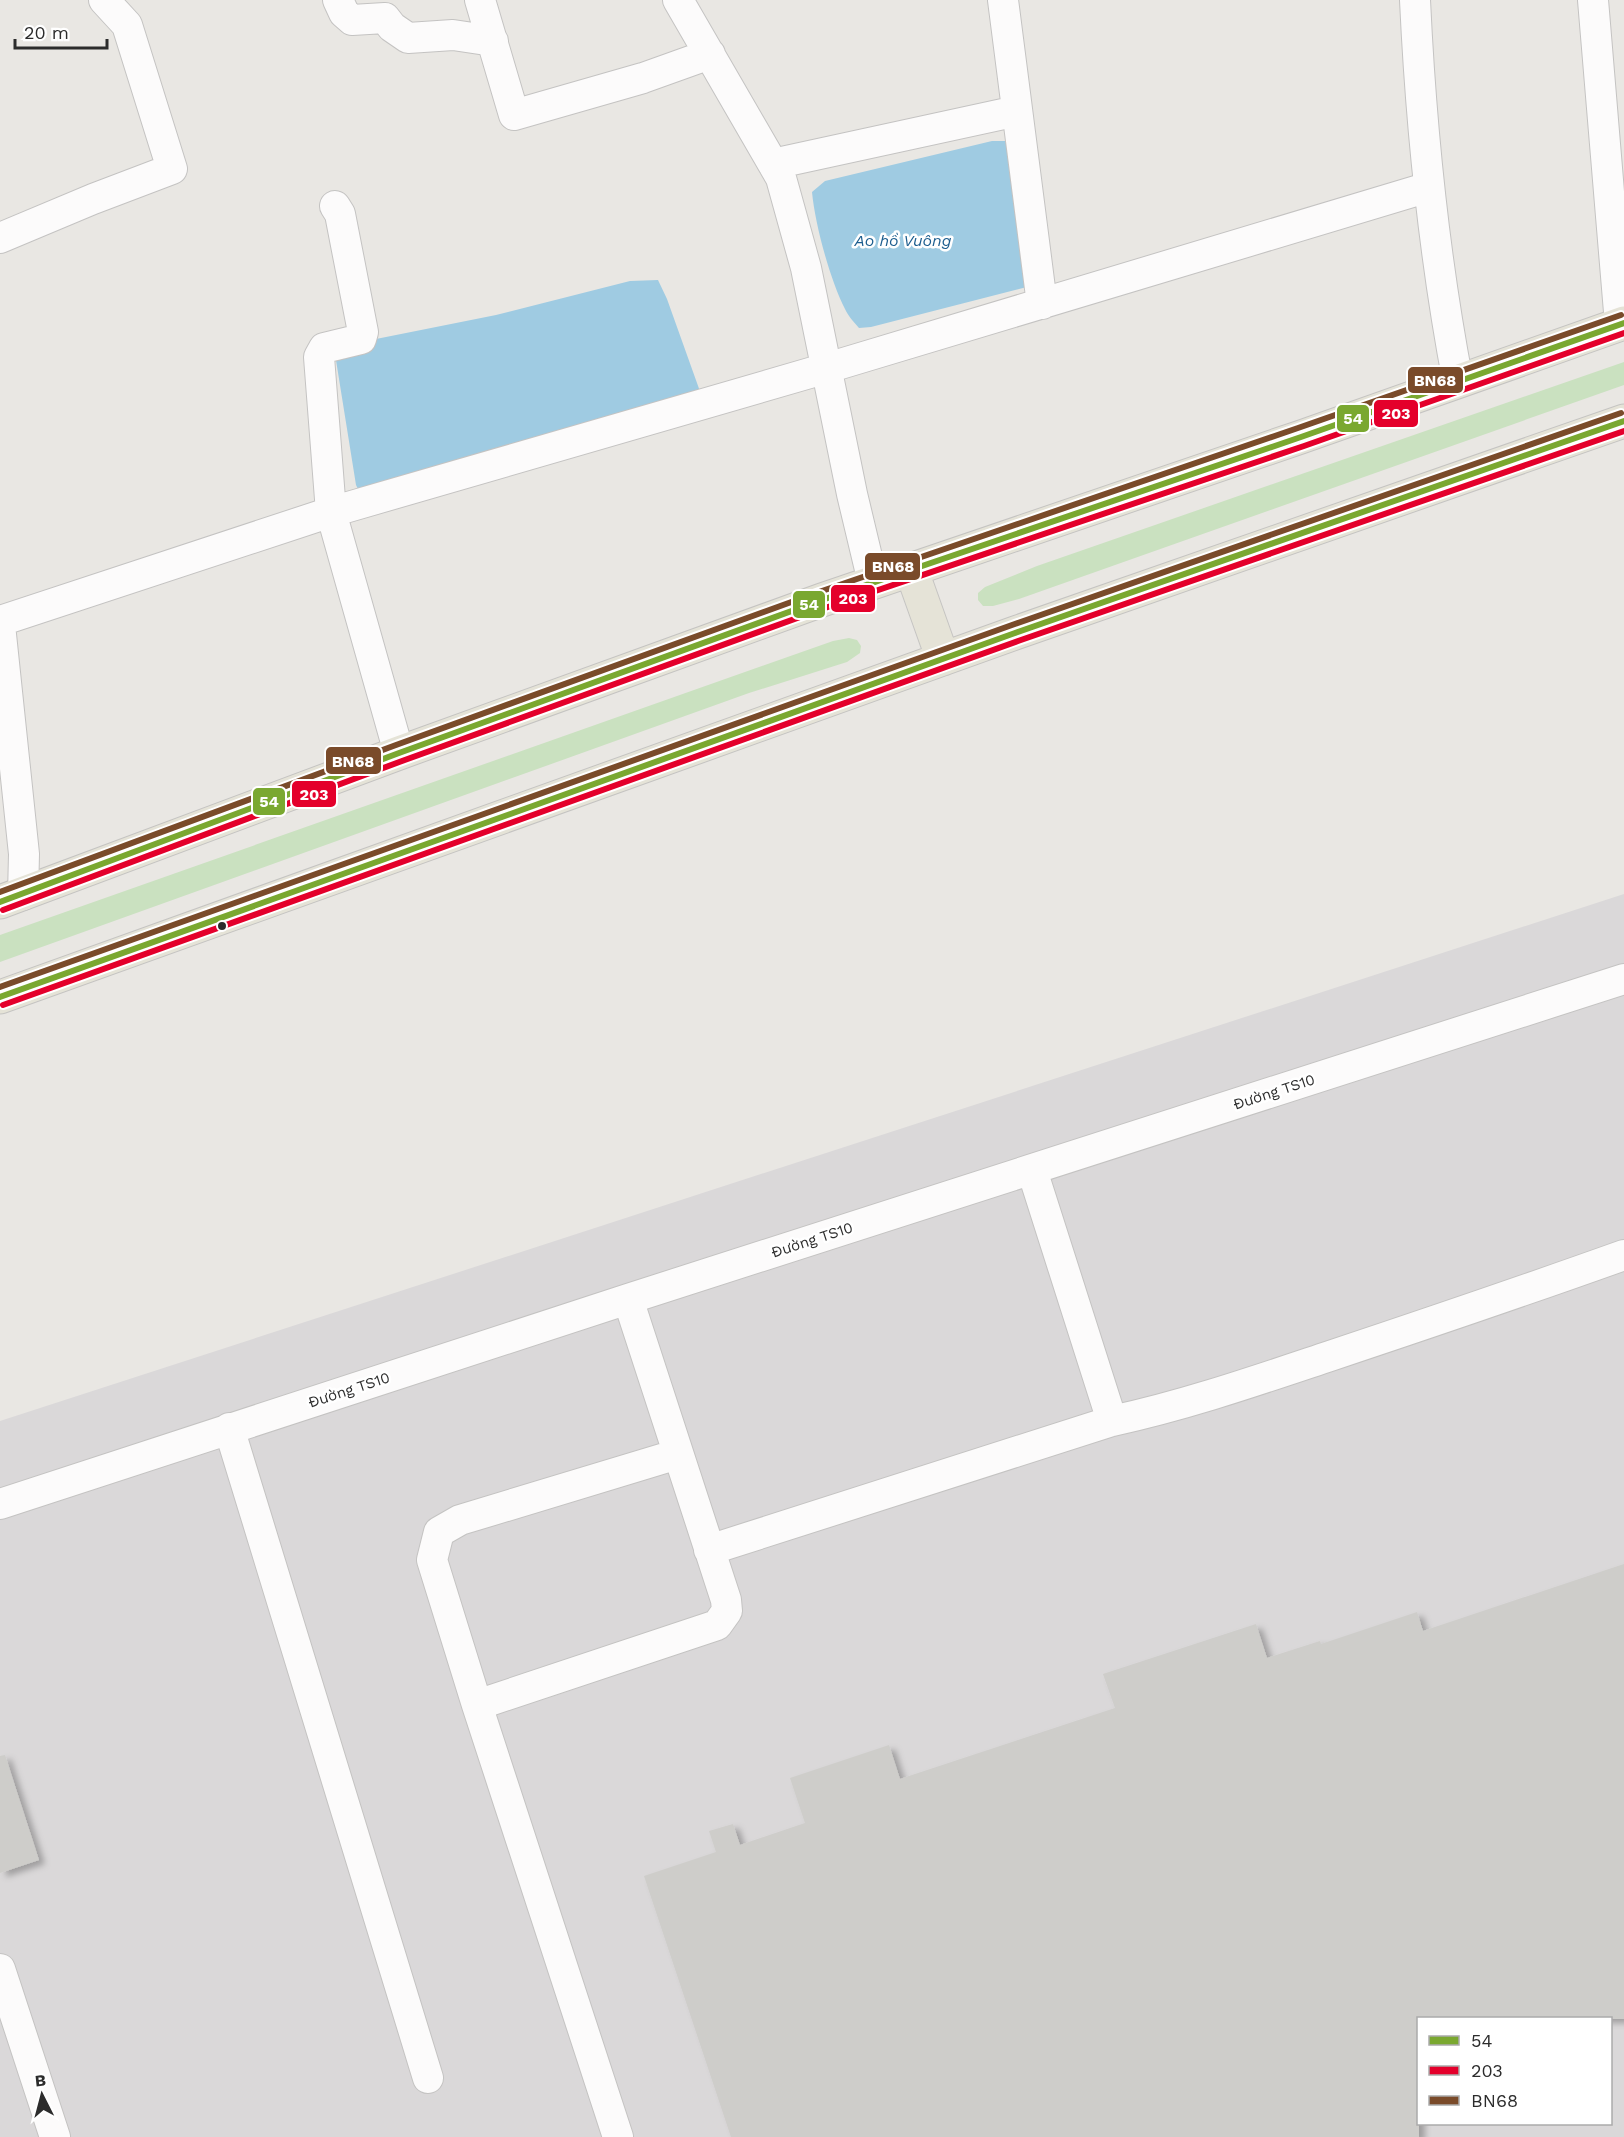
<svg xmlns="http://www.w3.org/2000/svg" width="1624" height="2137" font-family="'Work Sans',sans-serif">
<defs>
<filter id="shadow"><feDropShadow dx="6" dy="4" stdDeviation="3" flood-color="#0004"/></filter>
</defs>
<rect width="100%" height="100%" fill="#e9e7e3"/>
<path fill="#dad8d9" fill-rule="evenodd" d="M 1624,894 L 1624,2137 L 0,2137 L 0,1421 ZM 1418,2018 L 1610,2018 L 1610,2124 L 1418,2124 Z"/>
<path fill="#cae1c0" d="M 1624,362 L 1624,385 L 1019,599 L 993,606 L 983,606 L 978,600 L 978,593 L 985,587 L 1037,566 Z
M 849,638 L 857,640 L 861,646 L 860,653 L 847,662 L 749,693 L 0,962 L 0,935 L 833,641 Z"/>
<path fill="#9fcbe2" d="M 992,141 L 1005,141 L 1013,163 L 1027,287 L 871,327 L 859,328 C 854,322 848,316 845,309 C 830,280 815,224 812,192 L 825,181 Z
M 658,280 L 667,299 L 702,397 L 366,505 L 356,485 L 335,354 L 356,343 L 496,315 L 630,281 Z"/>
<path fill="#cecdca" filter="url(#shadow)" d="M 1624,1564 L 1624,2019 L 1419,2019 L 1419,2137 L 731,2137 L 644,1876 L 716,1852 L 709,1831 L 733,1824 L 740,1845 L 805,1823 L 790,1778 L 889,1745 L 900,1779 L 1115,1708 L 1103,1674 L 1256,1624 L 1267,1658 L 1320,1641 L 1321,1644 L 1417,1612 L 1423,1631 Z
M 5,1755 L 39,1860 L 0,1873 L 0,1756 Z"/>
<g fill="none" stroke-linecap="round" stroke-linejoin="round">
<defs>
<path id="minor" d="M 338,0 L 344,13 L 352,20 L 385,18 L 392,27 L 408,38 L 453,35 L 493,41
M 480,0 L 514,115 L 643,78 L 710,54
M 678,0 L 781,178 L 806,268 L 852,494 L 873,582
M 1003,0 L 1042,304
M 1415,0 C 1421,128 1434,256 1458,382
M 1593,0 L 1620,324
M 773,164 L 1017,111
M 335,206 L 340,214 L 363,332 L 361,339 L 324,348 L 319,357 L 331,512 L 399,753
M 0,238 L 93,199 L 172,169 L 127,25 L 104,0
M 0,621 L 331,512 L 827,368 L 1429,187
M 0,625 L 24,854 L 23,895
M 1032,1170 L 1112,1421 C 1186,1405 1258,1380 1330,1356 C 1429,1323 1526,1290 1624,1255
M 229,1428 L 428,2078
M 0,1504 L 628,1299 L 1624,979
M 709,1550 L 1112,1421
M 477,1705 L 717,1625 L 727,1611 L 726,1600 L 628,1299
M 0,1969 L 55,2137
M 618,2137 L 477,1705 L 432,1560 L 439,1532 L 460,1520 L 678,1454"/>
<path id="major" d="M 911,569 L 943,659
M 0,902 L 399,753 L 822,600 L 1301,437 L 1624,323
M 0,997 L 1015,633 L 1624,421"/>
</defs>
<use href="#minor" stroke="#c4c3c2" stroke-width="32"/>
<use href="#major" stroke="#c5c4c2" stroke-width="35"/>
<use href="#minor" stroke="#fcfbfb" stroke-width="30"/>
<use href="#major" stroke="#e5e3d7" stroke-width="33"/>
<defs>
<path id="bus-1" d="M 0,902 L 399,753 L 822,600 L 1301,437 L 1624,323
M 0,997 L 1015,633 L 1624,421"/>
<path id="bus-2" d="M 3,910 L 402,761 L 825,608 L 1304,446 L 1624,333
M 3,1005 L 1018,641 L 1624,431"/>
<path id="bus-3" d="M 0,892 L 396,745 L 819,592 L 1298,428 L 1621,315
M 0,987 L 1012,625 L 1621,413"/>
</defs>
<use href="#bus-1" stroke="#fff" stroke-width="10"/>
<use href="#bus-2" stroke="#fff" stroke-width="10"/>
<use href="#bus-3" stroke="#fff" stroke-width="10"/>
<use href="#bus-1" stroke="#7aa830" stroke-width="6"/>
<use href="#bus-2" stroke="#e4002b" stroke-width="6"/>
<use href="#bus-3" stroke="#7a4b2a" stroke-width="6"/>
</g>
<circle fill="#2c2c2c" stroke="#fff" stroke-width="2" cx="222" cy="926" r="5"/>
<g text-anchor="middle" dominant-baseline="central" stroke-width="5" stroke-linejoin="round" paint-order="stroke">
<g font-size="15" fill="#2c2c2c" stroke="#fff">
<text transform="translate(1274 1092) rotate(-18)">Đường TS10</text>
<text transform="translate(812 1240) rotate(-18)">Đường TS10</text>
<text transform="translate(349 1390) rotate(-18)">Đường TS10</text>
</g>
<g font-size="16" font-style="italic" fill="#1d5e8f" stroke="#fff">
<text x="903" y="240">Ao hồ Vuông</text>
</g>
</g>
<g stroke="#fff" stroke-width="2">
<rect x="1407" y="366" width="57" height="28" rx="6" fill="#7a4b2a"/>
<rect x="1373" y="399" width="46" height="29" rx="6" fill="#e4002b"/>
<rect x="1336" y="404" width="34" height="29" rx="6" fill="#7aa830"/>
<rect x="864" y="552" width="57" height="29" rx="6" fill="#7a4b2a"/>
<rect x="830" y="584" width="46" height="29" rx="6" fill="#e4002b"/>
<rect x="792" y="590" width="34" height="29" rx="6" fill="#7aa830"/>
<rect x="325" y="746" width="57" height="29" rx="6" fill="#7a4b2a"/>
<rect x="291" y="780" width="46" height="28" rx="6" fill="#e4002b"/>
<rect x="252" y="787" width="34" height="29" rx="6" fill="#7aa830"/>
</g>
<g font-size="16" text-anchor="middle" font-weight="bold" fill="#fff">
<text x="1435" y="386">BN68</text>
<text x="1396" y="419">203</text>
<text x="1353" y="424">54</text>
<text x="893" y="572">BN68</text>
<text x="853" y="604">203</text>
<text x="809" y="610">54</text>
<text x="353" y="767">BN68</text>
<text x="314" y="800">203</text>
<text x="269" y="807">54</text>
</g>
<rect x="1417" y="2017" width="195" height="108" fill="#ffffff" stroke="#ababab" stroke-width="1.5"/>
<rect x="1429" y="2036" width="30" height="9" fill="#7aa830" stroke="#ababab" stroke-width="1.5"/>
<text x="1471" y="2047" font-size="18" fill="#2c2c2c">54</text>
<rect x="1429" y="2066" width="30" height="9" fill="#e4002b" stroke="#ababab" stroke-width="1.5"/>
<text x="1471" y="2077" font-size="18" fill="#2c2c2c">203</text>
<rect x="1429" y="2096" width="30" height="9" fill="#7a4b2a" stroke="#ababab" stroke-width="1.5"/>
<text x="1471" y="2107" font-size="18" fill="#2c2c2c">BN68</text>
<g transform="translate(42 2095) rotate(354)" stroke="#ffffff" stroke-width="4.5" paint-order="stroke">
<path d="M0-4.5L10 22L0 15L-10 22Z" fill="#2c2c2c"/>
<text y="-9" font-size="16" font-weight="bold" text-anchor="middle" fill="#2c2c2c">B</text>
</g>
<path d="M15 39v9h92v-9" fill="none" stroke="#2c2c2c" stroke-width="3"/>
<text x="24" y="39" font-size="18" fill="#2c2c2c" stroke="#ffffff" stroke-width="4.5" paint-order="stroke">20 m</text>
</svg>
